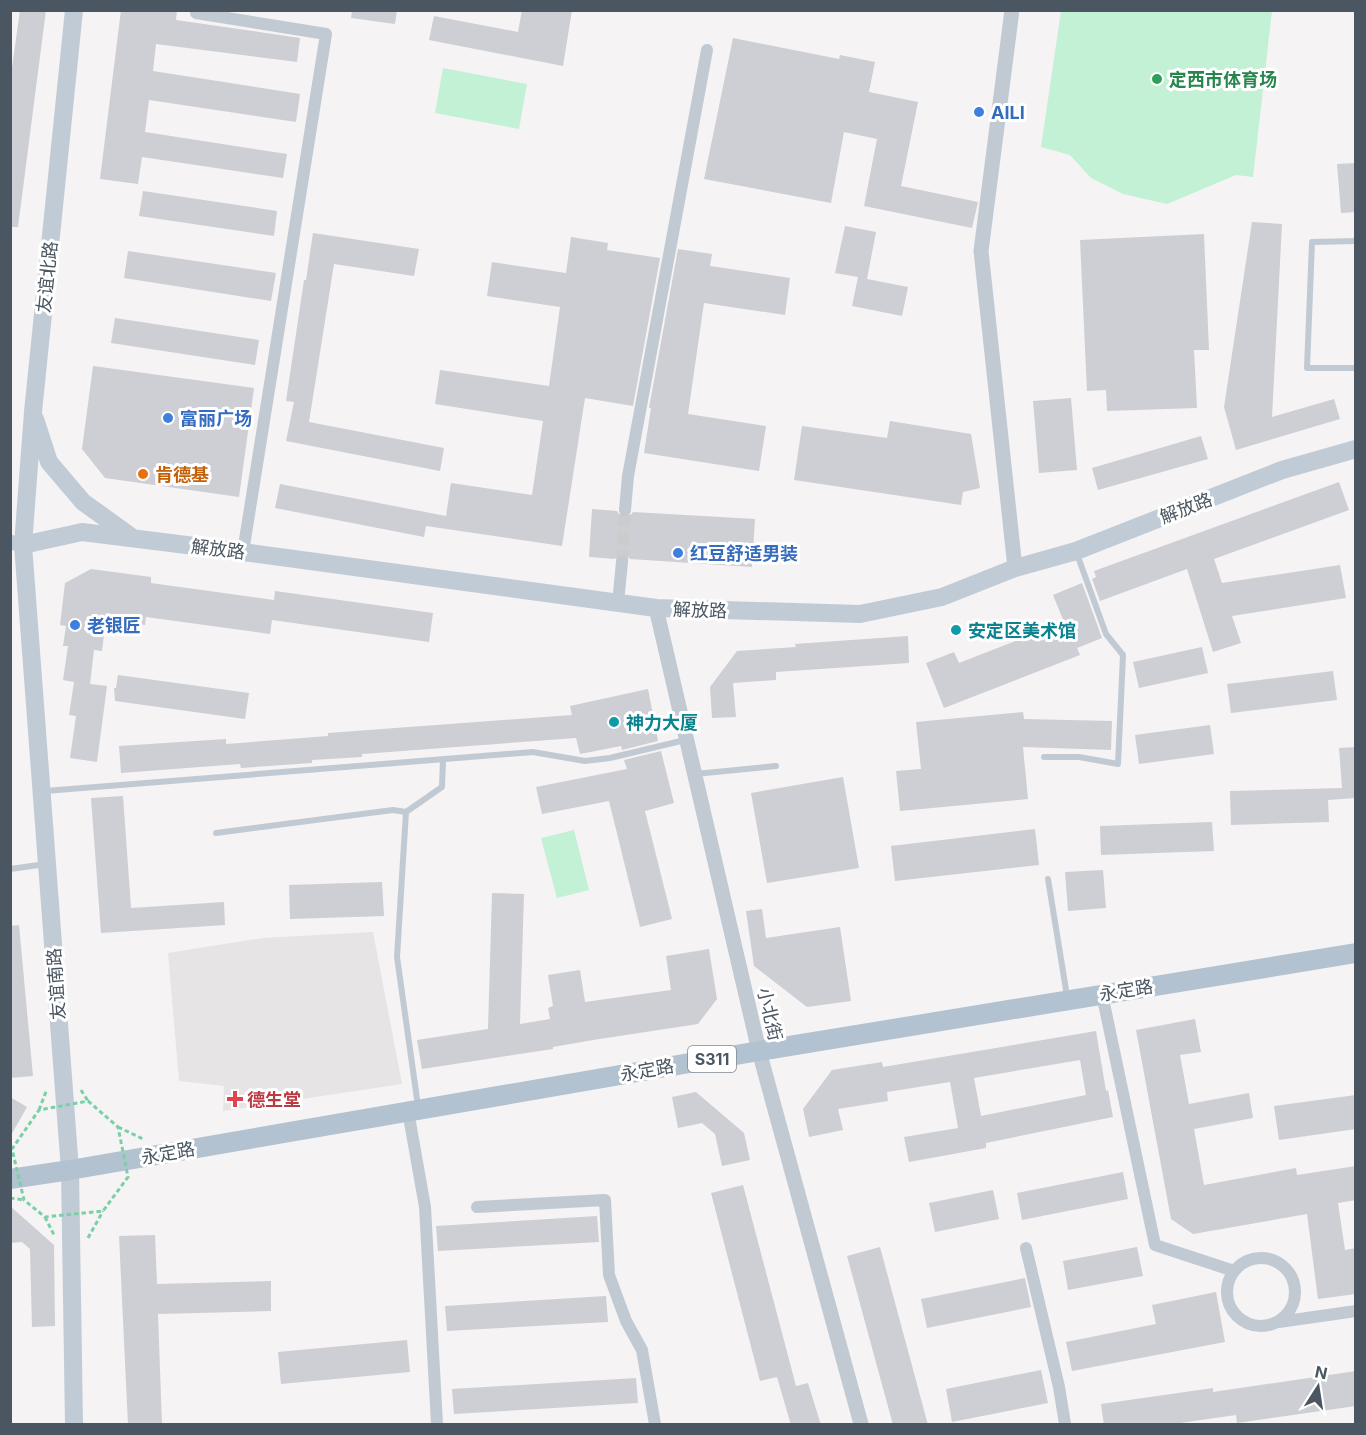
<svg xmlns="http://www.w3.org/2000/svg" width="1366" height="1435" font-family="Inter,'Noto Sans SC',sans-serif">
<rect width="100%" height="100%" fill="#f5f3f3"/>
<path fill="#e6e4e5" d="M 373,932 L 402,1084 L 223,1111 L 224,1086 L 179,1081 L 168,953 L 263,938 Z"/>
<path fill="#c3f1d5" d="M 1061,11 L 1272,11 L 1253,177 L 1236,175 L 1167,204 L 1123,194 L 1091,178 L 1070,155 L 1041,147 Z
M 443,68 L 527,84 L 519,129 L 435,113 Z
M 574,830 L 589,890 L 557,898 L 541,838 Z"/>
<path fill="#cdcfd5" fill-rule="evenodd" d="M 20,10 L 46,10 L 18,227 L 10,227 L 10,82 Z
M 121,10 L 177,10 L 176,20 L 300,38 L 297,62 L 156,44 L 153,71 L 300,94 L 296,122 L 149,100 L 145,132 L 287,154 L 283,178 L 142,157 L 138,184 L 100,179 Z
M 352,10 L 397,10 L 395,24 L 351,18 Z
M 522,10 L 572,10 L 563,66 L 429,40 L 434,16 L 518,32 Z
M 733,38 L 839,59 L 840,55 L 875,62 L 869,92 L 918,102 L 901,186 L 978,202 L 972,228 L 864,206 L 877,139 L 844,132 L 831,203 L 704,179 Z
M 1356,163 L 1356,212 L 1341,213 L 1337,164 Z
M 143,191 L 277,211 L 274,236 L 139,216 Z
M 1252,222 L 1282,224 L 1272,417 L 1334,399 L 1340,419 L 1236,450 L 1224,407 Z
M 845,226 L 876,232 L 867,279 L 908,287 L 902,316 L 852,306 L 858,277 L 835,273 Z
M 313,233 L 419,249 L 414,276 L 334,264 L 309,422 L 444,448 L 440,471 L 286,441 L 294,402 L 286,401 L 304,280 L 306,280 Z
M 1204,234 L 1209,350 L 1194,350 L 1197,408 L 1107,411 L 1106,390 L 1087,391 L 1080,240 Z
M 571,237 L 608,243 L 607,250 L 660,258 L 633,406 L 585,398 L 562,546 L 426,526 L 424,537 L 275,508 L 280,484 L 446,516 L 451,483 L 532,495 L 543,421 L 435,404 L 440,370 L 549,386 L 560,307 L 487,296 L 492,262 L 566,273 Z
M 678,249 L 712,254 L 710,266 L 790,278 L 785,315 L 704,303 L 688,414 L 766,426 L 759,471 L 644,453 L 651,408 L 649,408 Z
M 128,251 L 276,273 L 271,301 L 124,278 Z
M 115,318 L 259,340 L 255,365 L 111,343 Z
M 93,366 L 254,388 L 239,497 L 105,478 L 82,449 Z
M 1071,398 L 1077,470 L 1039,473 L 1033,401 Z
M 890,421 L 971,434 L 980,488 L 963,492 L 961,505 L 794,480 L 802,426 L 887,438 Z
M 1201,436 L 1208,459 L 1098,490 L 1092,468 Z
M 1339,482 L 1349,510 L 1214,559 L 1222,583 L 1340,565 L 1346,598 L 1232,616 L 1241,643 L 1213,652 L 1187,569 L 1100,601 L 1092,579 L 1096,577 L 1094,571 Z
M 592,509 L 617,511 L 620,516 L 625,518 L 629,517 L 633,512 L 755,519 L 752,567 L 630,559 L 627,556 L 622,554 L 618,555 L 615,559 L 589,557 Z
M 91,569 L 151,577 L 151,583 L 274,600 L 275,591 L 433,613 L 429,642 L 272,620 L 270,634 L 146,617 L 145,625 L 106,619 L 102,651 L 94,650 L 90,684 L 107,686 L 97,762 L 70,758 L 76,716 L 69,715 L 74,682 L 63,680 L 68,646 L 63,646 L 66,626 L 60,625 L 65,583 Z
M 1082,583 L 1102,638 L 1077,648 L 1080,655 L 944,708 L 926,663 L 954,652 L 959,663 L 1064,622 L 1053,595 Z
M 908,636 L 909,663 L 776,672 L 776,680 L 733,683 L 736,717 L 712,718 L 710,687 L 737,651 L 796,647 L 795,644 Z
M 1202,647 L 1208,673 L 1139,688 L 1133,662 Z
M 1333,671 L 1337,700 L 1231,713 L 1227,684 Z
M 118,675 L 249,693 L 245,719 L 115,701 L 114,688 L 116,688 Z
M 648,689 L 658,741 L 622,750 L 621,746 L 580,754 L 576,738 L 362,754 L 362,757 L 312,760 L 312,763 L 241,768 L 240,764 L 121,773 L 119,746 L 226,739 L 226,744 L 328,736 L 328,733 L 572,715 L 570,706 Z
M 1023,712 L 1024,719 L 1112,721 L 1111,750 L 1023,747 L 1028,799 L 900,811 L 896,771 L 921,769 L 916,722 Z
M 1210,725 L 1214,754 L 1139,764 L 1135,735 Z
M 1356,747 L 1356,798 L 1328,800 L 1329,822 L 1231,825 L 1230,791 L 1342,788 L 1339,748 Z
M 661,751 L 674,803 L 645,811 L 672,919 L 640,927 L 609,801 L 542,814 L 536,787 L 627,769 L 624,760 Z
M 843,777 L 859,868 L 767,883 L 751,793 Z
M 123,796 L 131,908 L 224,902 L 225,925 L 101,933 L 91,798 Z
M 1212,822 L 1214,851 L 1101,855 L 1100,826 Z
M 1035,829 L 1039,865 L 895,881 L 891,846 Z
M 1103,870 L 1106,908 L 1068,911 L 1065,872 Z
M 382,882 L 384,916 L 290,919 L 289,885 Z
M 492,893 L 524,894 L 520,1024 L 550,1019 L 548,1008 L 553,1006 L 548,975 L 580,970 L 585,1002 L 671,990 L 666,956 L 709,949 L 717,999 L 698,1024 L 593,1040 L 553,1047 L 553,1049 L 422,1069 L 417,1040 L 488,1029 Z
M 762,909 L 766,938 L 840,927 L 851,1001 L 807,1007 L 754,966 L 746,911 Z
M 19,925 L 33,1076 L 10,1078 L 10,926 Z
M 1195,1019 L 1201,1052 L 1180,1055 L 1189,1104 L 1249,1093 L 1253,1118 L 1194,1129 L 1204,1185 L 1296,1168 L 1297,1175 L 1356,1166 L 1356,1200 L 1338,1203 L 1345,1250 L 1356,1248 L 1356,1294 L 1318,1299 L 1307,1214 L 1193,1234 L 1171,1219 L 1136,1030 Z
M 1096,1031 L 1106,1091 L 1108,1090 L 1113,1117 L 986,1143 L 986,1148 L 909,1162 L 904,1137 L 958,1128 L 950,1082 L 887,1092 L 888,1101 L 838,1109 L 843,1130 L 809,1137 L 803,1109 L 832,1070 L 882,1062 L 883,1067 ZM 1080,1060 L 1086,1095 L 981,1116 L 974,1078 Z
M 696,1092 L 744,1133 L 750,1160 L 722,1166 L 715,1134 L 702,1123 L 678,1128 L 672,1097 Z
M 1356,1095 L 1356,1129 L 1279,1140 L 1274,1106 Z
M 10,1097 L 27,1107 L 10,1137 Z
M 1123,1172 L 1128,1199 L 1022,1220 L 1017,1193 Z
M 743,1185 L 796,1386 L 808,1383 L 821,1425 L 791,1425 L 777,1377 L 760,1381 L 711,1193 Z
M 993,1190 L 999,1219 L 935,1232 L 929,1203 Z
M 10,1206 L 54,1245 L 55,1326 L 32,1327 L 30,1249 L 22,1242 L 10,1243 Z
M 597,1216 L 599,1242 L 438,1251 L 436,1226 Z
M 155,1235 L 157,1284 L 271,1281 L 271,1311 L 158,1314 L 162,1425 L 128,1425 L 119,1236 Z
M 880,1247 L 928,1425 L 893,1425 L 847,1256 Z
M 1137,1247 L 1143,1276 L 1068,1290 L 1063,1261 Z
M 1025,1278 L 1031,1307 L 927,1328 L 921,1299 Z
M 1216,1292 L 1225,1342 L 1072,1371 L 1066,1342 L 1156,1324 L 1152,1305 Z
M 606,1296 L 608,1322 L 447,1331 L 445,1306 Z
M 407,1340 L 410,1372 L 281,1384 L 278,1352 Z
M 1041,1370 L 1048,1403 L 952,1422 L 946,1389 Z
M 1356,1371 L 1356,1406 L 1237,1423 L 1236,1415 L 1166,1425 L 1104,1425 L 1101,1404 L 1213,1388 L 1213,1392 Z
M 636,1378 L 638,1403 L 454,1414 L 452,1389 Z"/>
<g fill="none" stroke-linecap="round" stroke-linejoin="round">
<path stroke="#caccce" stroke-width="12" stroke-dasharray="12 6" stroke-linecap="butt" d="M 622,562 L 625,510"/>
<path stroke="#7ad0a6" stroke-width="3" stroke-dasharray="4.5 3" stroke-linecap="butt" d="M 81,1090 L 88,1101
M 39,1110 L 47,1089
M 118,1127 L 145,1140
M 10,1150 L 12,1149
M 10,1198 L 24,1200
M 45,1217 L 54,1235
M 88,1238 L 103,1211"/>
<path stroke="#c1cad2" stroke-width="6" d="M 1356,241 L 1312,242 L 1307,368 L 1356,368
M 1044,757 L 1079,757 L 1118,764 L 1123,655 L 1106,634 L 1077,554
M 695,774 L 776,766
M 45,791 L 533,752 L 585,761 L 610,758 L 685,740
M 216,833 L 393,810 L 406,812
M 10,869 L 46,864
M 1048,879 L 1067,996
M 418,1106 L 397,957 L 406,812 L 442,787 L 443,760"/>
<path stroke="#c1cad2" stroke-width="12" d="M 196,13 L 326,34 L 243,552
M 625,510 L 628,476 L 707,50
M 618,603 L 622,562
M 1102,994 L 1155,1245 L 1234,1271
M 408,1111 L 425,1207 L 437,1424
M 477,1207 L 605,1200 L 609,1275 L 626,1321 L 642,1350 L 655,1424
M 1026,1248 L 1059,1387 L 1065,1424
M1227 1292a34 34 0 1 1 68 0a34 34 0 1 1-68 0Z
M 1279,1322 L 1356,1311"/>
<path stroke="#c1cad2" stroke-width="15" d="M 1012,10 L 981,251 L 1015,568
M 10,542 L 23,545
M 656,608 L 759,1051 L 861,1424"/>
<path stroke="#c1cbd6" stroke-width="18" d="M 35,419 L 49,462 L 83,502 L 133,538
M 23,545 L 82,532 L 243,552 L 656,608 L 860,614 L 942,597 L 1015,568 L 1076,551 L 1282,470 L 1356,449
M 74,1424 L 70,1170 L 23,545 L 33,412 L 74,10"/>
<path stroke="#b3c2d1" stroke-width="20" d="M 10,1179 L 70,1170 L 759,1051 L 1356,953"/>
<path stroke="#7ad0a6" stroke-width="3" stroke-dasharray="4.5 3" stroke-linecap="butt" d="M 88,1101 L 118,1127 L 128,1177 L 103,1211 L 45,1217 L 24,1200 L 12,1149 L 39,1110 Z"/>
</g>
<circle fill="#2e9e5b" stroke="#fff" stroke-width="2" cx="1157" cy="79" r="6"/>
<g fill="#3f7fe0" stroke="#fff" stroke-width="2">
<circle cx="979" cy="112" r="6"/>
<circle cx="168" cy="418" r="6"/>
<circle cx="678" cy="553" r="6"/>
<circle cx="75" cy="625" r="6"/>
</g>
<circle fill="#e8710a" stroke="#fff" stroke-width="2" cx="143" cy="474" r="6"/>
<g fill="#0f9aa8" stroke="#fff" stroke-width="2">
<circle cx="956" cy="630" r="6"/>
<circle cx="614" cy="722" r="6"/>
</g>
<path fill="#e0444e" stroke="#fff" stroke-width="2" d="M232 1090h6v6h6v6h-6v6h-6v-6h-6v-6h6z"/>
<g text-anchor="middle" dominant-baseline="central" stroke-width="6" stroke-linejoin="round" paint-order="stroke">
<rect fill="#fff" stroke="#808990" stroke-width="1.5" x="688" y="1046" width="48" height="26" rx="4.5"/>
<g font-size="16" font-weight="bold" fill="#4a5661">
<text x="712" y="1059">S311</text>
</g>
<g font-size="18" font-weight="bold" fill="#27864d" stroke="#fff" text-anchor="start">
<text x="1169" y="79">定西市体育场</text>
</g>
<g font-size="18" font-weight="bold" fill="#366cbe" stroke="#fff" text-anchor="start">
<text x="991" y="112">AILI</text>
<text x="180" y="418">富丽广场</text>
<text x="690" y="553">红豆舒适男装</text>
<text x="87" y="625">老银匠</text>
</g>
<g font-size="18" fill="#4a5661" stroke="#fff">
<text transform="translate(47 277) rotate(-84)">友谊北路</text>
<text transform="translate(1186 508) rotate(-21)">解放路</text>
<text transform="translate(218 549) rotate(7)">解放路</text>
<text transform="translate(700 610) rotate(2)">解放路</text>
<text transform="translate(56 984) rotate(-94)">友谊南路</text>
<text transform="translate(1126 990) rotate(-9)">永定路</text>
<text transform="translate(770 1014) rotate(77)">小北街</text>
<text transform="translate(647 1070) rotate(-10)">永定路</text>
<text transform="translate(168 1153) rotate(-10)">永定路</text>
</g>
<g font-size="18" font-weight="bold" fill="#c56008" stroke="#fff" text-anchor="start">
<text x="155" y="474">肯德基</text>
</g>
<g font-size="18" font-weight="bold" fill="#0d838f" stroke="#fff" text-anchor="start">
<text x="968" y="630">安定区美术馆</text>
<text x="626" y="722">神力大厦</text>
</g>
<g font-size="18" font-weight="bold" fill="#be3a42" stroke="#fff" text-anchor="start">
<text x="247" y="1099">德生堂</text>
</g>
</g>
<rect width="1366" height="1435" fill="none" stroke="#4a5661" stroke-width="24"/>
<g transform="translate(1318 1387) rotate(12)" stroke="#ffffff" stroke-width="4.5" paint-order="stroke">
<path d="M0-4.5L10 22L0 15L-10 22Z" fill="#4a5661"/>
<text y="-9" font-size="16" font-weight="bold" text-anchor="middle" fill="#4a5661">N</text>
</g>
</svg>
